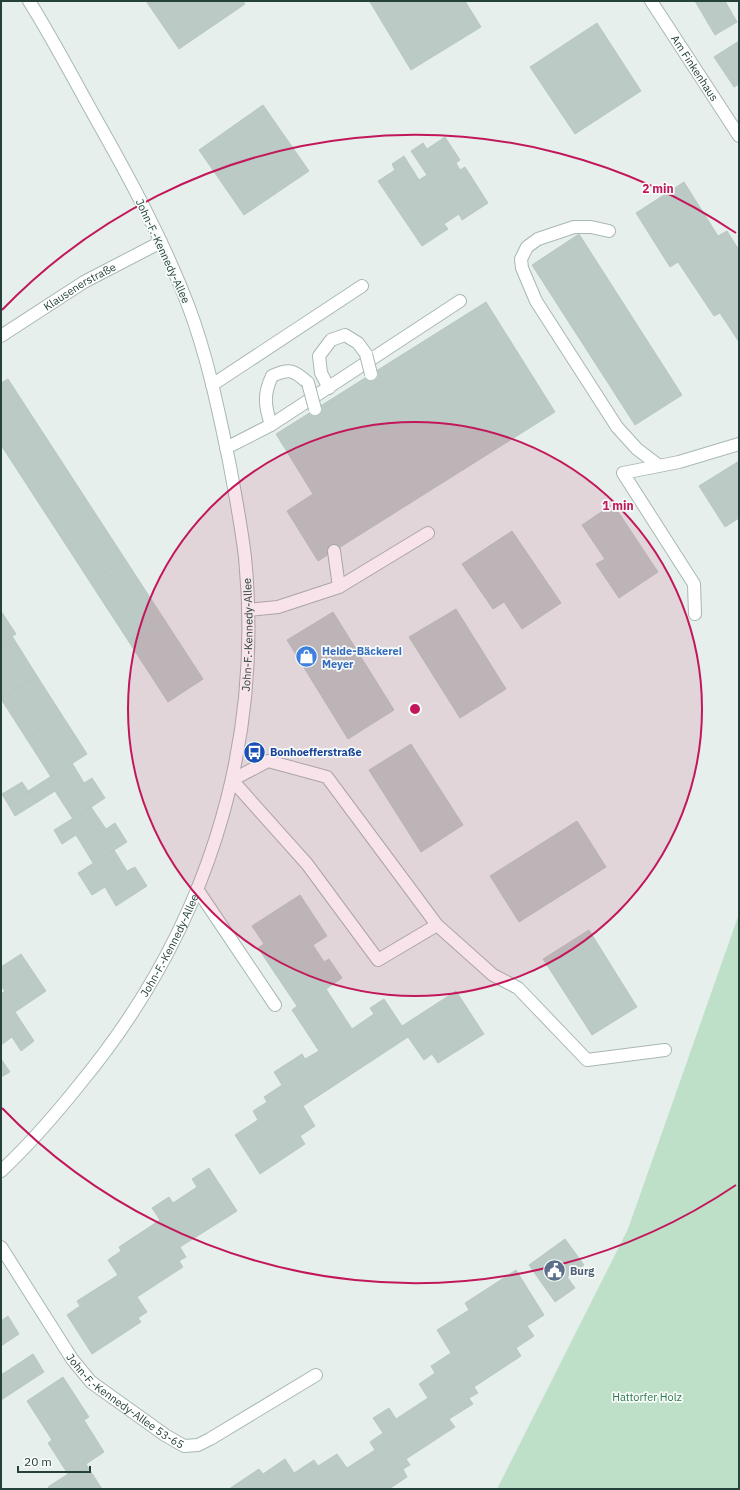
<svg xmlns="http://www.w3.org/2000/svg" width="740" height="1490" font-family="'IBM Plex Sans',sans-serif">
<rect width="100%" height="100%" fill="#e6efeb"/>
<path fill="#bfe0c8" d="M 739,914 L 739,1489 L 497,1489 L 628,1229 Z"/>
<path fill="#bbcac4" stroke="#b8c9c2" d="M 146,1 L 243,1 L 245,4 L 179,49 Z
M 371,1 L 465,1 L 481,27 L 411,70 L 370,2 Z
M 695,1 L 725,1 L 737,22 L 715,35 Z
M 597,23 L 641,91 L 575,134 L 530,67 Z
M 739,41 L 739,84 L 734,87 L 714,57 Z
M 263,105 L 309,171 L 244,215 L 199,150 Z
M 445,137 L 460,160 L 456,163 L 460,170 L 465,167 L 488,203 L 462,220 L 459,214 L 444,224 L 448,229 L 422,246 L 378,181 L 395,170 L 392,164 L 404,156 L 419,180 L 427,175 L 411,151 L 423,143 L 427,149 Z
M 684,182 L 718,236 L 727,231 L 739,250 L 739,342 L 720,313 L 714,316 L 678,262 L 670,267 L 636,213 Z
M 579,234 L 682,395 L 635,425 L 532,265 Z
M 486,302 L 555,412 L 318,561 L 287,511 L 313,494 L 276,434 Z
M 8,379 L 47,439 L 12,462 L 1,445 L 1,383 Z
M 47,439 L 86,499 L 51,522 L 12,462 Z
M 739,461 L 739,518 L 725,527 L 699,486 Z
M 86,499 L 125,559 L 90,582 L 51,522 Z
M 613,504 L 658,572 L 619,598 L 596,564 L 605,559 L 582,525 Z
M 512,531 L 561,603 L 522,629 L 504,602 L 493,609 L 462,564 Z
M 125,559 L 164,619 L 129,642 L 90,582 Z
M 456,609 L 506,689 L 460,718 L 409,637 Z
M 1,611 L 16,634 L 1,644 Z
M 333,612 L 394,710 L 348,739 L 287,640 Z
M 164,619 L 203,679 L 168,702 L 129,642 Z
M 12,636 L 37,676 L 1,699 L 1,644 Z
M 37,676 L 62,715 L 26,738 L 1,699 Z
M 62,715 L 87,754 L 51,777 L 26,738 Z
M 411,744 L 463,825 L 421,852 L 369,770 Z
M 72,763 L 84,783 L 92,778 L 105,798 L 73,819 L 55,791 L 36,803 L 28,791 Z
M 22,782 L 28,791 L 8,804 L 2,794 Z
M 28,791 L 36,803 L 15,816 L 8,804 Z
M 91,807 L 106,829 L 115,823 L 127,842 L 93,863 L 76,835 L 62,844 L 54,830 Z
M 577,821 L 606,867 L 519,922 L 490,876 Z
M 114,850 L 127,871 L 135,867 L 147,886 L 116,906 L 105,887 L 92,895 L 78,873 Z
M 300,895 L 327,936 L 313,945 L 324,962 L 329,959 L 342,978 L 326,989 L 352,1029 L 374,1014 L 370,1008 L 384,999 L 402,1026 L 456,991 L 484,1034 L 438,1063 L 432,1054 L 424,1060 L 408,1037 L 303,1106 L 315,1126 L 300,1136 L 305,1144 L 260,1174 L 235,1135 L 258,1120 L 253,1111 L 267,1102 L 264,1097 L 282,1085 L 274,1072 L 302,1054 L 305,1059 L 319,1051 L 292,1010 L 297,1006 L 258,948 L 264,944 L 252,926 Z
M 589,930 L 637,1007 L 592,1035 L 543,959 Z
M 21,954 L 46,991 L 15,1012 L 34,1041 L 21,1051 L 12,1037 L 1,1045 L 1,994 L 5,991 L 1,986 L 1,967 Z
M 1,1059 L 10,1072 L 1,1077 Z
M 209,1168 L 237,1211 L 180,1247 L 186,1257 L 179,1261 L 183,1267 L 137,1297 L 147,1312 L 138,1318 L 141,1322 L 92,1354 L 67,1315 L 80,1306 L 77,1301 L 118,1275 L 108,1260 L 121,1251 L 119,1247 L 160,1220 L 152,1208 L 169,1197 L 173,1203 L 197,1187 L 192,1179 Z
M 565,1239 L 584,1265 L 567,1277 L 575,1288 L 555,1302 L 529,1265 Z
M 516,1270 L 544,1315 L 527,1326 L 534,1336 L 516,1348 L 521,1356 L 474,1387 L 478,1393 L 469,1398 L 473,1404 L 449,1419 L 455,1427 L 406,1459 L 410,1465 L 403,1469 L 407,1477 L 389,1489 L 229,1489 L 259,1469 L 263,1474 L 285,1459 L 294,1473 L 314,1460 L 318,1466 L 337,1454 L 347,1468 L 375,1450 L 370,1442 L 383,1433 L 373,1418 L 389,1408 L 396,1419 L 428,1398 L 419,1384 L 435,1373 L 431,1366 L 451,1353 L 437,1330 L 469,1310 L 465,1303 Z
M 8,1316 L 19,1334 L 1,1346 L 1,1321 Z
M 33,1354 L 44,1372 L 1,1400 L 1,1375 Z
M 63,1377 L 89,1417 L 84,1420 L 104,1452 L 86,1464 L 102,1489 L 49,1489 L 48,1487 L 68,1474 L 48,1443 L 52,1440 L 27,1401 Z"/>
<g fill="none" stroke-linecap="round" stroke-linejoin="round">
<defs>
<g id="service">
<path d="M 609,231 L 591,227 L 574,227 L 538,239 L 527,247 L 521,259 L 522,268 L 536,301 L 617,427 L 637,449 L 658,465"/>
<path d="M 212,385 L 362,286"/>
<path d="M 329,388 L 321,373 L 319,356 L 331,340 L 345,335 L 358,343 L 366,354"/>
<path d="M 271,425 C 265,406 263,395 272,376 C 290,368 294,370 308,383"/>
<path d="M 226,448 L 271,425 L 460,301"/>
<path d="M 334,551 L 339,587"/>
<path d="M 248,610 L 278,607 L 339,587 L 428,533"/>
<path d="M 695,614 L 694,584 L 623,473 L 679,462 L 739,444"/>
<path d="M 197,889 L 275,1005"/>
<path d="M 437,925 L 378,960 L 307,864 L 232,780 L 268,761 L 327,777 L 437,925 L 493,975 L 518,988 L 587,1060 L 665,1050"/>
<path id="s1" d="M 1,1247 L 72,1359 L 91,1382 L 165,1435 L 184,1446 L 198,1445 L 210,1439 L 316,1375"/>
</g>
<g id="minor">
<path id="s2" d="M 651,1 L 739,136"/>
<path id="s3" d="M 1,336 L 84,282 L 161,242"/>
<path id="s4" d="M 1,1171 C 29,1145 55,1115 79,1085 C 204,934 264,752 245,557 C 241,524 235,493 229,461 C 218,408 207,355 188,305 C 163,240 130,179 96,119 C 74,80 53,39 29,1"/>
</g>
</defs>
<use href="#service" stroke="#a8b8b2" stroke-width="14"/>
<use href="#minor" stroke="#a8b8b2" stroke-width="14"/>
<use href="#service" stroke="#fff" stroke-width="12"/>
<use href="#minor" stroke="#fff" stroke-width="12"/>
<defs>
<path id="service-bridge" d="M 366,354 L 371,374
M 308,383 L 315,409"/>
</defs>
<use href="#service-bridge" stroke="#a8b8b2" stroke-width="14" stroke-linecap="butt"/>
<use href="#service-bridge" stroke="#fff" stroke-width="12"/>
</g>
<circle cx="415" cy="709" r="287" fill="#c2185b" fill-opacity=".12"/>
<g fill="none" stroke="#c2185b" stroke-width="2">
<circle cx="415" cy="709" r="287"/>
<path d="M736 1185A574 574 0 0 1 2 1108M2 310A574 574 0 0 1 736 233"/>
</g>
<defs>
<symbol id="shop-disc" viewBox="-11 -11 22 22"><circle r="9.5" fill="#3f7fe0" stroke="#f7fbf9"/><path d="M-5-2.5h2.3a2.7 3.5 0 0 1 5.4 0H5L5.5 6h-11ZM-1.5-2.5h3a1.5 2.3 0 0 0-3 0Z" fill="#fff"/></symbol>
<symbol id="bus-disc" viewBox="-11 -11 22 22"><circle r="9.5" fill="#1a4fb4" stroke="#f7fbf9"/><path d="M-5-6H5V4H4V6H2V4H-2V6H-4V4H-5ZM-3.5-4V0h7V-4ZM-3.5 1.2v1.5H-2V1.2ZM2 1.2v1.5H3.5V1.2Z" fill="#fff"/></symbol>
<symbol id="civic-disc" viewBox="-11 -11 22 22"><circle r="9.5" fill="#5c6f8a" stroke="#f7fbf9"/><path d="M-.6-6.5H3V-4.5H.6V-3L4-1V1h2V6H-6V1h2V-1L-.6-3ZM-1.2 2.5V6h2.4V2.5Z" fill="#fff"/></symbol>
</defs>
<g fill-rule="evenodd">
<use href="#shop-disc" x="294" y="644" width="25" height="25"/>
<use href="#bus-disc" x="242" y="740" width="25" height="25"/>
<use href="#civic-disc" x="542" y="1258" width="25" height="25"/>
</g>
<g text-anchor="middle" dominant-baseline="central" stroke-width="3.5" stroke-linejoin="round" paint-order="stroke">
<g font-size="11" fill="#24423a" stroke="#f7fbf9">
<text stroke="none"><textPath href="#s2" startOffset="80">Am Finkenhaus</textPath></text>
<text transform="translate(163 251) rotate(65)">John-F.-Kennedy-Allee</text>
<text stroke="none"><textPath href="#s3" startOffset="93">Klausenerstraße</textPath></text>
<text stroke="none"><textPath href="#s4" startOffset="607">John-F.-Kennedy-Allee</textPath></text>
<text stroke="none"><textPath href="#s4" startOffset="283">John-F.-Kennedy-Allee</textPath></text>
<text stroke="none"><textPath href="#s1" startOffset="201">John-F.-Kennedy-Allee 53-65</textPath></text>
</g>
<g font-size="11" font-weight="bold" fill="#366cbe" stroke="#f7fbf9" text-anchor="start">
<text x="322" y="651">Heide-Bäckerei<tspan x="322" dy="13">Meyer</tspan></text>
</g>
<g font-size="11" font-weight="bold" fill="#164399" stroke="#f7fbf9" text-anchor="start">
<text x="270" y="752">Bonhoefferstraße</text>
</g>
<g font-size="11" font-weight="bold" fill="#4e5e75" stroke="#f7fbf9" text-anchor="start">
<text x="570" y="1271">Burg</text>
</g>
<g font-size="11" fill="#2d7a4b" stroke="#f7fbf9">
<text x="647" y="1397">Hattorfer Holz</text>
</g>
</g>
<circle cx="415" cy="709" r="6" fill="#c2185b" stroke="#f7fbf9" stroke-width="2"/>
<g font-size="12" text-anchor="middle" font-weight="bold" fill="#c2185b" stroke="#f7fbf9" stroke-width="3.5" stroke-linejoin="round" paint-order="stroke">
<text x="658" y="193">2 min</text>
<text x="618" y="510">1 min</text>
</g>
<rect width="740" height="1490" fill="none" stroke="#24423a" stroke-width="4"/>
<path d="M18 1466v6h72v-6" fill="none" stroke="#24423a" stroke-width="2"/>
<text x="24" y="1466" font-size="12" fill="#24423a" stroke="#f7fbf9" stroke-width="3" paint-order="stroke">20 m</text>
</svg>
